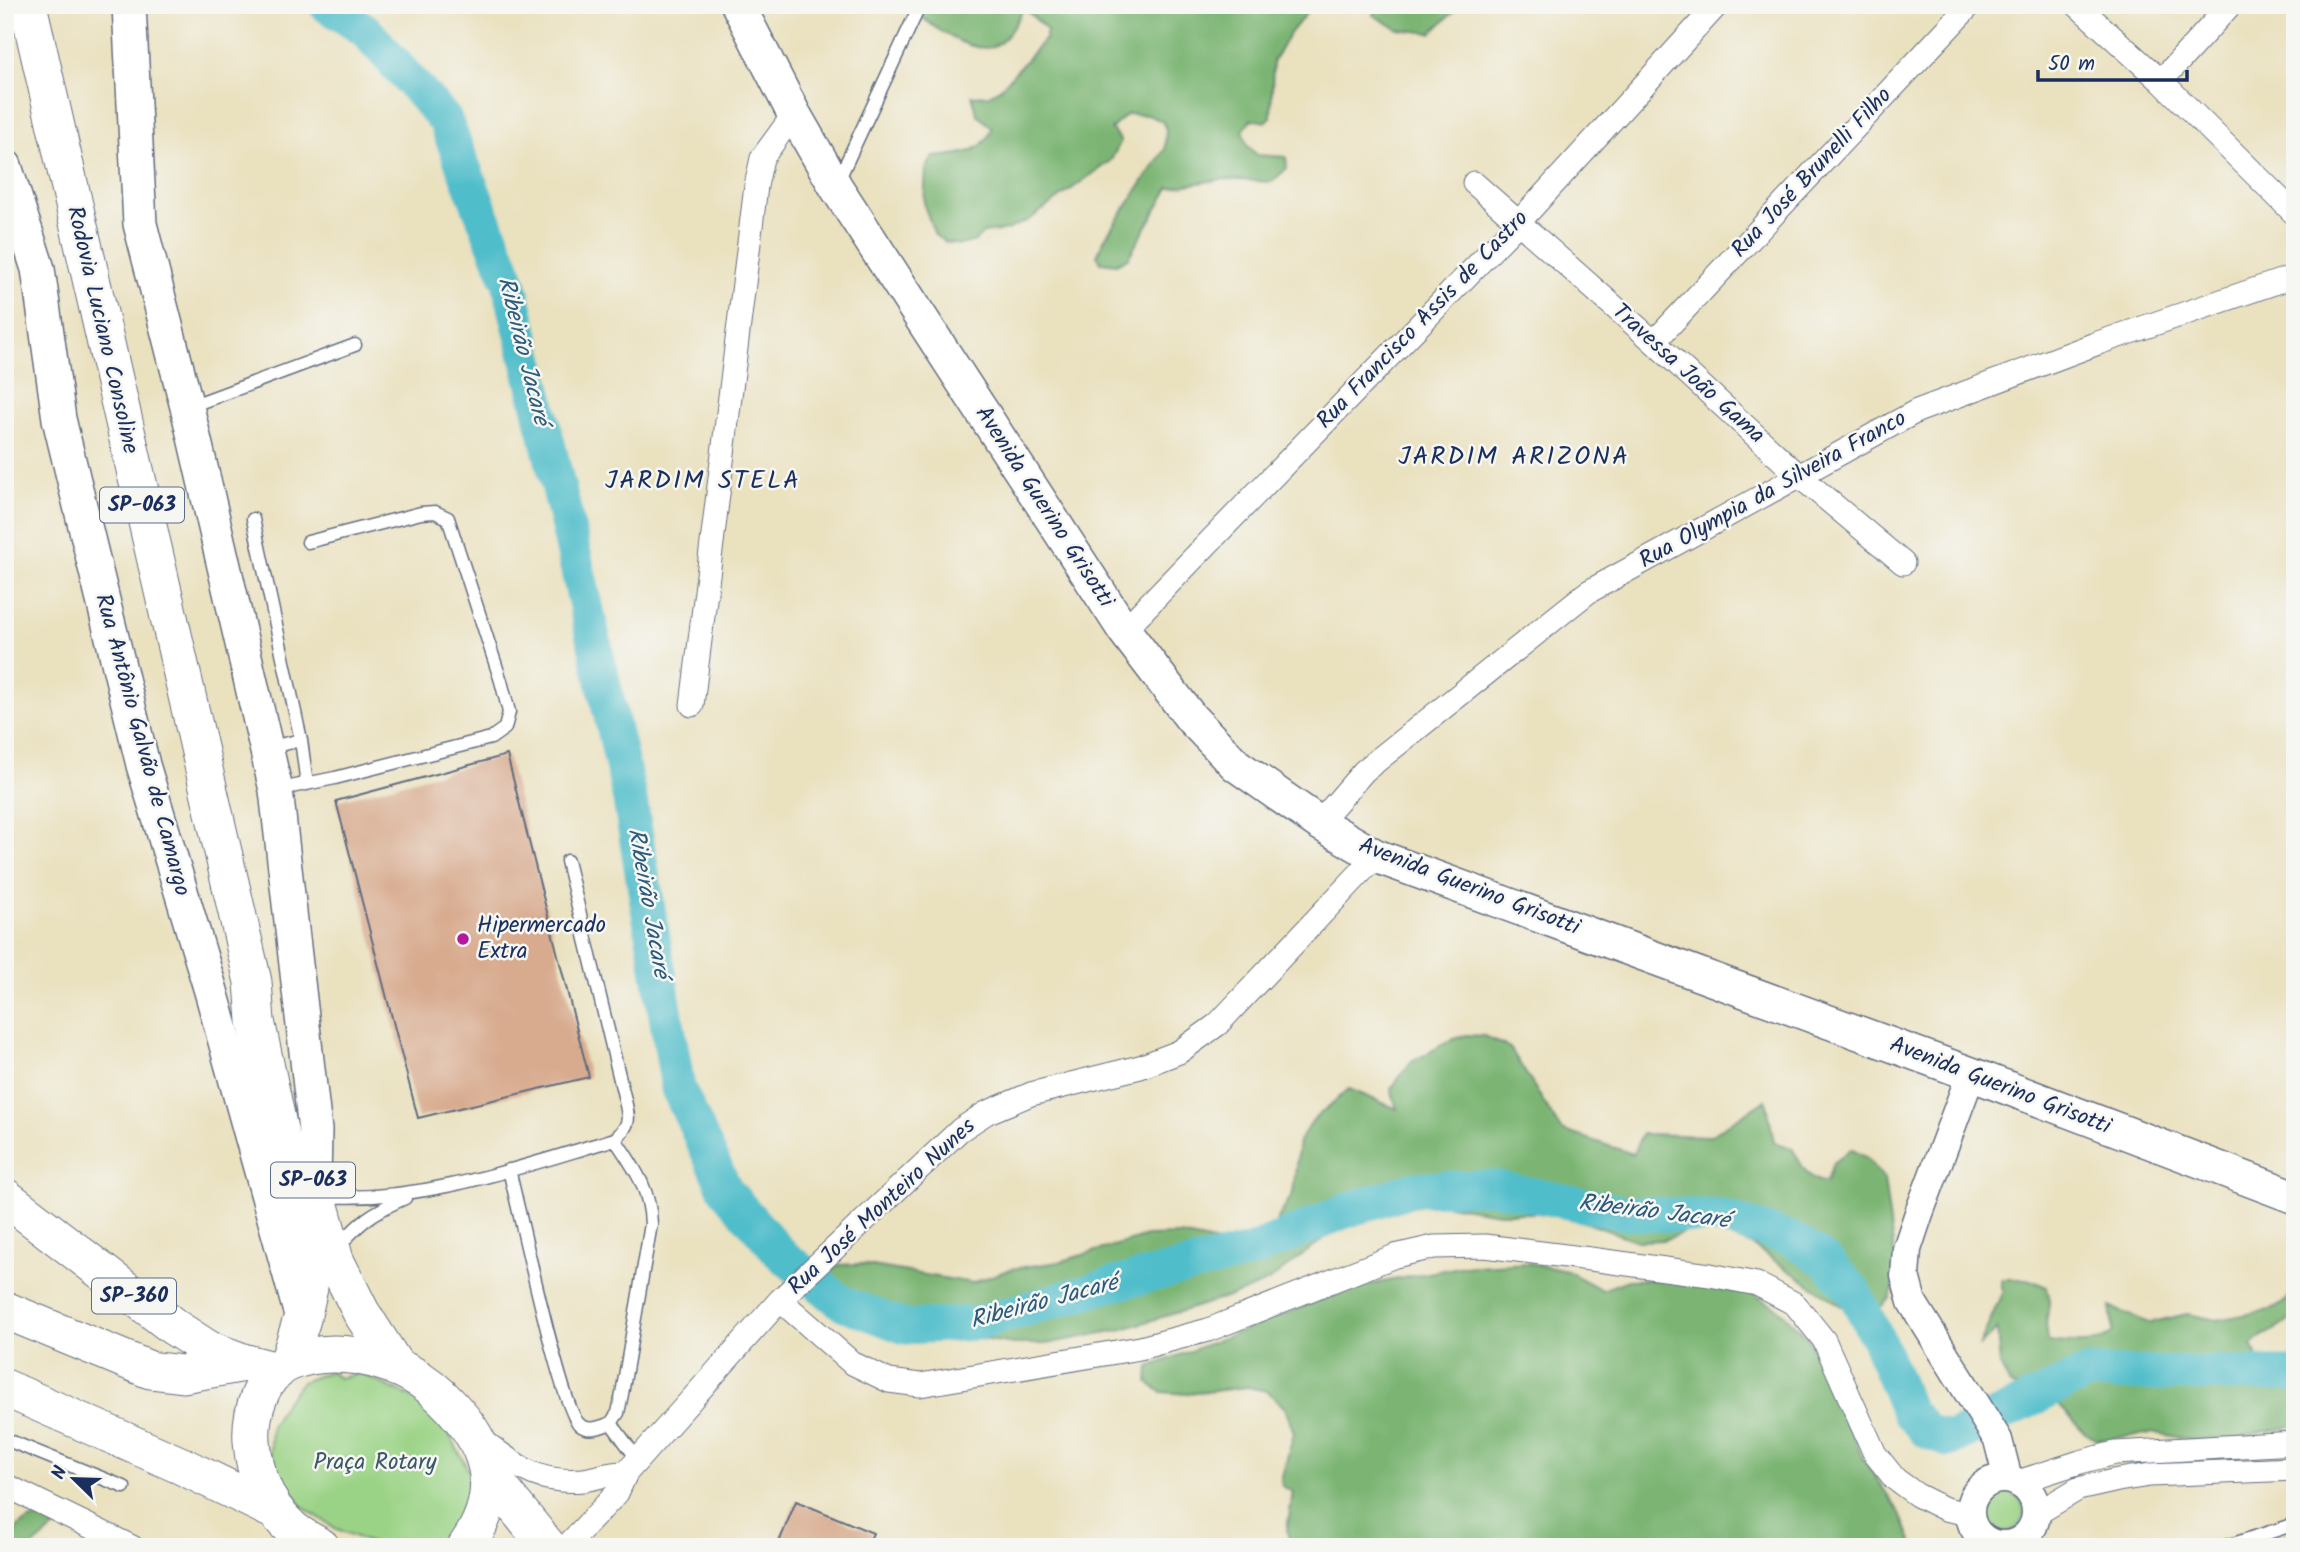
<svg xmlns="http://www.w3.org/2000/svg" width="2300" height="1552" font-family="Kalam,sans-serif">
<rect width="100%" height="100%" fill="#f6f6f2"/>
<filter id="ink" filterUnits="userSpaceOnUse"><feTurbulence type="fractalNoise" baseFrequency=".0143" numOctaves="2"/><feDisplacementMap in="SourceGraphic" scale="14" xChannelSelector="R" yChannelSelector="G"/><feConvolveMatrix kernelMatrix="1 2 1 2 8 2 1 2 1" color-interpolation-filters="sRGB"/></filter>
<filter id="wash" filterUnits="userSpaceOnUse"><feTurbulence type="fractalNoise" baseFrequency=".00686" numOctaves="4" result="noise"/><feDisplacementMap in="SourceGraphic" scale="28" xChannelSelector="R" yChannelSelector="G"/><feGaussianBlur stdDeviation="1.57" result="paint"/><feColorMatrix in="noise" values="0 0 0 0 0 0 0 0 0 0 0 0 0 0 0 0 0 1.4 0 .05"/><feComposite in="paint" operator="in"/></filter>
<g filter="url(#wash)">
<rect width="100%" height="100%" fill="#eae1bf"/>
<path fill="#9bd386" stroke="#5b8172" stroke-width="2" d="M 330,1371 L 339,1378 L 360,1373 L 419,1401 L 445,1427 L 469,1471 L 470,1499 L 462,1516 L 446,1541 L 437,1547 L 380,1547 L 337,1529 L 303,1507 L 278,1471 L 270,1454 L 271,1426 L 285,1402 L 302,1382 Z
M1984 1512a20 20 0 1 1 40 0a20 20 0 1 1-40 0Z"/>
<path fill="#7cb573" stroke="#4c7268" stroke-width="2" d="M 906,5 L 1313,5 L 1291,32 L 1273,61 L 1271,117 L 1265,122 L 1251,119 L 1243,131 L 1247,145 L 1257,155 L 1286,157 L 1287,168 L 1272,182 L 1222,179 L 1169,188 L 1128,258 L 1116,264 L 1101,262 L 1097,255 L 1105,238 L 1165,149 L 1166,129 L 1162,121 L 1148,115 L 1127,114 L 1111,129 L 1121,141 L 1111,160 L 1029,220 L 1007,230 L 983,233 L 975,241 L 960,245 L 945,242 L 935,235 L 924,205 L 926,169 L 933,157 C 956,155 984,155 992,128 L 977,114 L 972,96 L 989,95 L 1001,88 L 1045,39 L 1047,30 L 1024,8 C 1017,19 1009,37 998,44 C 973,60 926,21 906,5 Z
M 1377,5 L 1461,5 L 1431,33 L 1398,29 L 1373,15 Z
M 1467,1035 L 1484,1036 L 1510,1048 L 1561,1130 L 1633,1154 L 1642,1134 L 1710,1136 L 1766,1100 L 1774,1142 L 1792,1148 C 1800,1162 1808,1183 1826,1182 L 1834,1162 L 1851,1149 L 1867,1158 L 1884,1179 L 1897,1276 L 1890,1298 L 1874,1313 L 1860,1314 L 1846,1309 L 1750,1244 L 1716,1232 L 1689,1230 L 1664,1240 L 1638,1241 L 1569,1217 L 1538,1213 L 1499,1213 L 1435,1203 L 1386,1211 L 1360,1220 L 1325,1238 L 1267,1282 L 1238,1294 L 1123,1329 L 1046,1344 L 1014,1344 L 892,1325 L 845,1298 L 830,1282 L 827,1271 L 839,1265 L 861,1264 L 972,1283 L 1011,1269 L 1059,1262 L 1147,1236 L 1180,1235 L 1224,1244 L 1250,1239 L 1274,1225 L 1293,1193 L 1299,1141 L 1313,1120 L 1349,1089 L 1397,1109 L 1391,1089 L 1410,1063 L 1451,1040 Z
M 1529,1263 L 1567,1271 L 1602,1290 L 1628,1280 L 1681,1279 L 1754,1294 L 1779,1309 L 1808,1338 L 1845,1412 L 1862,1457 L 1899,1512 L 1914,1547 L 1291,1547 L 1287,1530 L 1293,1492 L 1282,1486 L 1281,1480 L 1294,1433 L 1285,1408 L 1267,1391 L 1247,1387 L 1188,1394 L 1162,1392 L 1148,1383 L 1149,1367 L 1352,1288 L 1459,1267 Z
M 2002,1279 L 2028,1279 L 2047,1287 C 2054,1305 2041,1323 2048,1342 C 2068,1342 2099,1349 2113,1331 L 2110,1307 L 2149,1323 L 2187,1314 L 2217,1320 L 2270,1310 L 2287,1300 L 2295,1288 C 2295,1295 2296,1304 2295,1310 C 2290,1330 2262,1330 2252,1345 L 2258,1358 L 2295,1361 L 2295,1426 L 2228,1439 L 2193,1440 L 2155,1433 L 2097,1440 L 2084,1432 L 2059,1405 L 2010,1385 L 2000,1365 L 1997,1329 L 1979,1347 L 2002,1293 Z
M 34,1518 L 49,1520 L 56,1527 L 32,1547 L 5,1547 L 5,1542 L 21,1524 Z"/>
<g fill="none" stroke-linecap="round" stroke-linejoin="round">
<path stroke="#50bdca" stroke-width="35" d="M 326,5 L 365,30 L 445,120 L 509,282 L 565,514 L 630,800 L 678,1088 L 726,1191 L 782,1255 L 842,1303 L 905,1327 L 979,1323 L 1109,1285 L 1253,1251 L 1343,1212 L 1412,1189 L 1493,1187 L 1624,1213 L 1721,1217 L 1791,1239 L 1825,1260 L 1853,1290 L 1879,1342 L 1908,1411 L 1926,1431 L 1948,1440 L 2086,1373 L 2295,1374"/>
</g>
<g id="blocks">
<path fill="#d8ab8f" d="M 507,755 L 589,1077 L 418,1118 L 336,801 Z
M 796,1501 L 873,1533 L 867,1547 L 777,1547 Z"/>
</g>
</g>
<g filter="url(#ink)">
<use href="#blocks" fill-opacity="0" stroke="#636d80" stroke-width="2"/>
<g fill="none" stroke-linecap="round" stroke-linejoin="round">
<defs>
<path id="service" d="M 837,183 L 920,5
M 188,407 L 355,345
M 253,519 L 301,740 L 307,784
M 267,748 L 301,740
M 276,790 L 335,778 L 491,738 L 505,728 L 509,712 L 501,681 L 448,518 L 435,512 L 421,513 L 308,542
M 509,1170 C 519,1207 561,1411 580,1425 C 589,1432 601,1427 611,1423 L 638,1460
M 323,1196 C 423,1203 520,1167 615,1139 C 632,1123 629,1118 624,1096 L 567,861
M 336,1249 C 361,1221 371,1213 405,1198
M 611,1423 L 618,1413 L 622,1394 L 651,1224 C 650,1188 634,1168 615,1139
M 5,1439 L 124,1487
M 2224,1547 L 2295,1524"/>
<path id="minor" d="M 2077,5 L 2161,81 L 2295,214
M 2161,81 L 2230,5
M 1474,183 L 1654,342 L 1798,475 L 1903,563
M 1654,342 L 1970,5
M 1124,630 L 1518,223 L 1717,5
M 692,705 L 756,186 L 762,158 L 794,114
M 1319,823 L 1364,771 L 1588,592 L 1917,411 L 2098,343 L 2295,276
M 780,1300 L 852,1363 L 889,1381 L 920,1385 L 1140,1348 L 1208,1330 L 1395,1256 L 1434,1247 L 1485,1246 L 1590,1259 L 1710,1275 L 1757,1284 L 1795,1304 L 1824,1340 L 1875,1454 L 1895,1479 L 1917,1495 L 1945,1509 L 1969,1514
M 479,1438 C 517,1465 533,1484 583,1480 C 598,1478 611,1472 626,1473
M 2018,1482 L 2080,1462 L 2115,1453 L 2295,1443
M 5,1485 L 132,1547
M 2036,1514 L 2078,1489 L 2118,1480 L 2150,1475 L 2295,1469
M 566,1547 L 617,1493 L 626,1473 L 780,1300 L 960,1130 L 986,1113 L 1031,1094 L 1140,1067 L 1179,1052 L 1218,1024 L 1376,856"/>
<path id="tertiary" d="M 1971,1074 L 1919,1213 L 1907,1249 L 1905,1276 L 1912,1302 L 1998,1440 L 2008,1479
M1970 1512a33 33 0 1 1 66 0a33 33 0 1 1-66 0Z"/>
<path id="secondary" d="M 129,5 L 140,224 L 187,407 L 276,790 L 315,1130 L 314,1184
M 738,5 L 794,114 L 836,187 L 1124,630 L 1191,718 L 1236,765 L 1319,823 L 1376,856 L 1971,1074 L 2295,1197
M 5,166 L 38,269 L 59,419 L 143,765 L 211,991 L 299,1308"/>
<path id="primary" d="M 28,5 L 253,982 L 256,1021 L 303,1243 L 309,1288 L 302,1319 L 288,1363
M 314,1184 L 335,1260 L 361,1312 L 397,1368
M 5,1197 L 174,1327 L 208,1349 L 246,1363 L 277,1371
M 5,1310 L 150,1370 L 183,1374 L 245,1363
M 5,1388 L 182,1466 L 277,1512
M 489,1474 L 548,1547
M 321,1547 C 311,1541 298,1535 290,1527 C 266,1505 254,1472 252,1441 C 250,1414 261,1375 288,1363 C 330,1345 384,1356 421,1380 C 438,1391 450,1404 463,1420 C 496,1462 497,1503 466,1547"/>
</defs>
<use href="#service" stroke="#636d80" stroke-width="15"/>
<use href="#minor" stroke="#636d80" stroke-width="25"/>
<use href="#tertiary" stroke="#636d80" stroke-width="31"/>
<use href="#secondary" stroke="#636d80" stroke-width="36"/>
<use href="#primary" stroke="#636d80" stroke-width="39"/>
<use href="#service" stroke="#fff" stroke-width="12"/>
<use href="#minor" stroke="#fff" stroke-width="23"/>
<use href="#tertiary" stroke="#fff" stroke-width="28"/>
<use href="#secondary" stroke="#fff" stroke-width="33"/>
<use href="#primary" stroke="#fff" stroke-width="37"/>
</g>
</g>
<circle fill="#b5179e" stroke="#f6f6f2" stroke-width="2.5" cx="463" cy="939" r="7"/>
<g text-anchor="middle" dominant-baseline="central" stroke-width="5" stroke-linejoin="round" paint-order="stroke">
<g fill="#f6f6f2" stroke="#5d6b8a" stroke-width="2">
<rect x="100" y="487.5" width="84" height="35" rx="5"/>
<rect x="271" y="1162.5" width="84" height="35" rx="5"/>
<rect x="92" y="1278.5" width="84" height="35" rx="5"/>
</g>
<g font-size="21" font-weight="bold" fill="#1b2f5e">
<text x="142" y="505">SP-063</text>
<text x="313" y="1180">SP-063</text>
<text x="134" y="1296">SP-360</text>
</g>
<g font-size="23" fill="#1b2f5e" stroke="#f6f6f2">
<text transform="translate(1812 173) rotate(-47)">Rua José Brunelli Filho</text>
<text transform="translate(1423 320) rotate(-46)">Rua Francisco Assis de Castro</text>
<text transform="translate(102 330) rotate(77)">Rodovia Luciano Consoline</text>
<text transform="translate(1688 374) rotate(42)">Travessa João Gama</text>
<text transform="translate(1773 490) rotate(-29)">Rua Olympia da Silveira Franco</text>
<text transform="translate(1044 507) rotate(57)">Avenida Guerino Grisotti</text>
<text transform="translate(142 745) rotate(75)">Rua Antônio Galvão de Camargo</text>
<text transform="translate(1469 887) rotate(21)">Avenida Guerino Grisotti</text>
<text transform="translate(2000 1086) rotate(21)">Avenida Guerino Grisotti</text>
<text transform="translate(882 1207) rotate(-43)">Rua José Monteiro Nunes</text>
</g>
<g font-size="23" fill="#1b2f5e" stroke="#f6f6f2" text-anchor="start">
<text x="477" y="926">Hipermercado<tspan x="477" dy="26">Extra</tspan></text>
</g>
<g font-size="23" fill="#3b5868" stroke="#f6f6f2">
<text x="375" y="1463">Praça Rotary</text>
</g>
<g font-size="24" font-style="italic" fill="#2b5a7e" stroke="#f6f6f2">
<text transform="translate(523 351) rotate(76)">Ribeirão Jacaré</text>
<text transform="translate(648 903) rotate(80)">Ribeirão Jacaré</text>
<text transform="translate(1654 1212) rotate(7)">Ribeirão Jacaré</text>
<text transform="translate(1044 1302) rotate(-15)">Ribeirão Jacaré</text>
</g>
<g font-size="26" letter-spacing="2" fill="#1b2f5e" stroke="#f6f6f2">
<text x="1514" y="457">JARDIM ARIZONA</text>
<text x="703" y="481">JARDIM STELA</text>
</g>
</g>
<rect width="2300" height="1552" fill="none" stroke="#f6f6f2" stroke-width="28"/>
<g transform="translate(74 1479) rotate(293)" stroke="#f6f6f2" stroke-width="5" paint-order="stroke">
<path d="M0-5L12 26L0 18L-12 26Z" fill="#1b2f5e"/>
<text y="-10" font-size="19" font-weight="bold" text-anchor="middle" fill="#1b2f5e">N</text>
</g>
<path d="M2038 70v10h149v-10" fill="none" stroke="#1b2f5e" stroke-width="3.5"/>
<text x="2048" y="70" font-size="21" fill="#1b2f5e" stroke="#f6f6f2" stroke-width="5" paint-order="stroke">50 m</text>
</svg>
